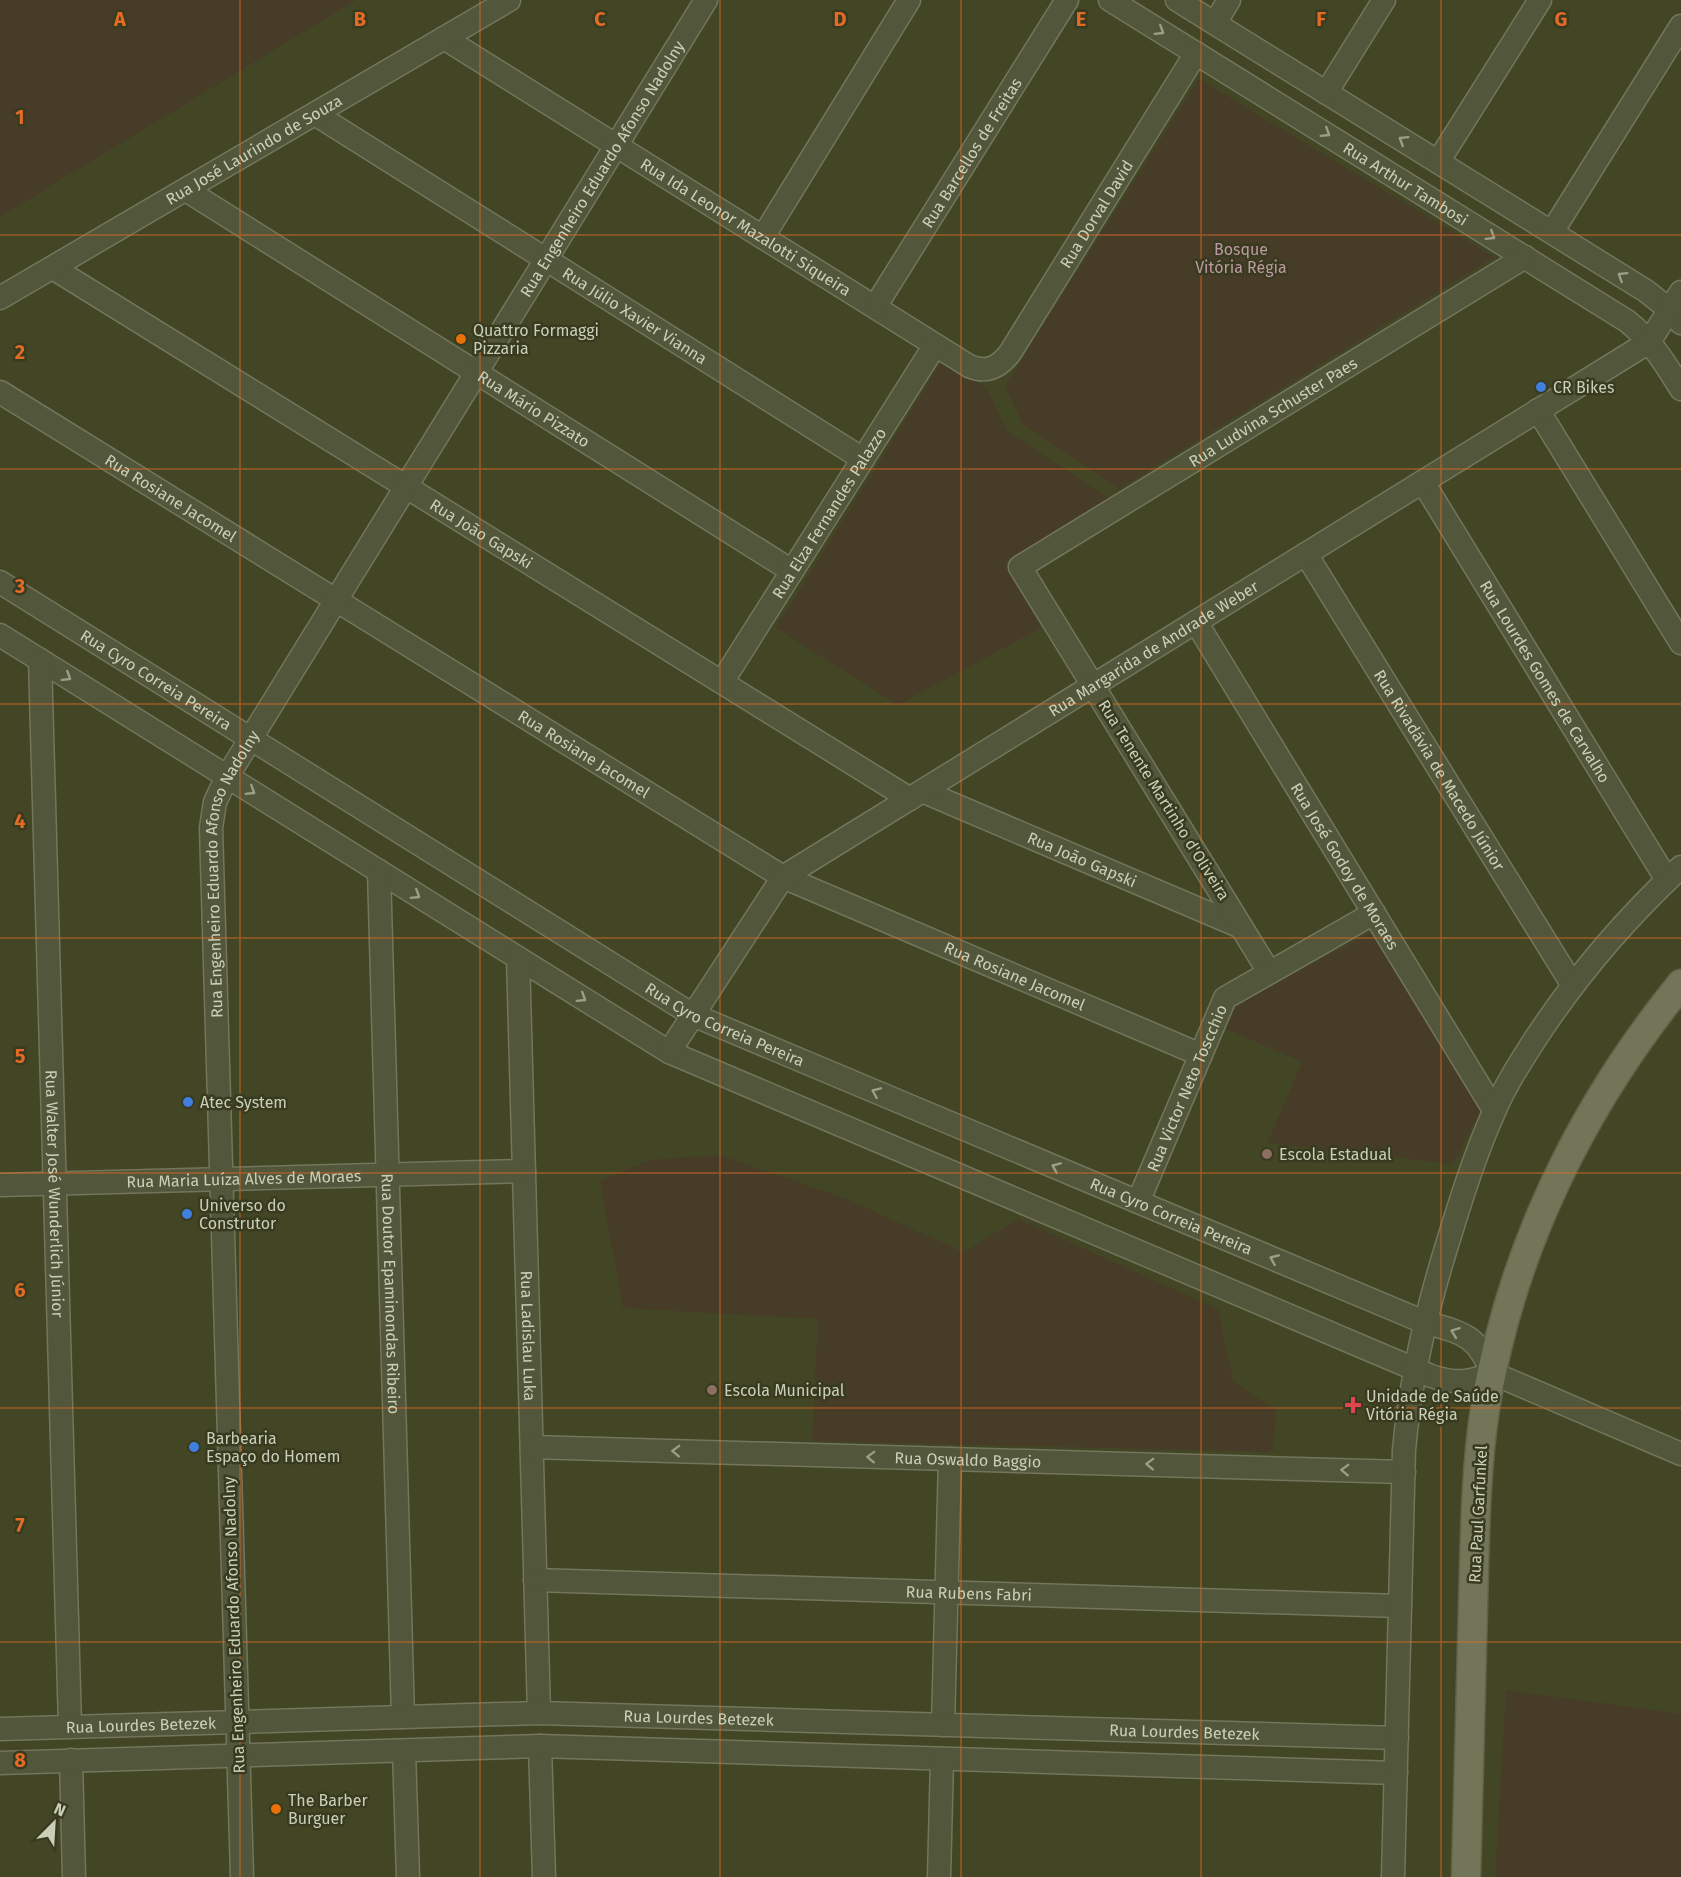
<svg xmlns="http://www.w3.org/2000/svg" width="1681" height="1877" font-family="'Fira Sans',sans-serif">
<rect width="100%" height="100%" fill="#434625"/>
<path fill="#473c28" d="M 0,0 L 356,0 L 0,217 Z
M 1199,79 L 1494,257 L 1119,489 L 1023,425 L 1005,386 Z
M 941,363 L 986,387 L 1007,431 L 1108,498 L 1005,562 L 1041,628 L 898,705 L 776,628 Z
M 1373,932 L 1481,1109 L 1453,1164 L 1267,1143 L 1302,1062 L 1226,1029 L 1238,1002 Z
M 719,1155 L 847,1199 L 963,1252 L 1018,1219 L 1218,1309 L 1233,1381 L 1276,1411 L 1273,1452 L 812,1441 L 818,1319 L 623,1308 L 600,1181 L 650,1160 Z
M 1506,1690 L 1681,1714 L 1681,1877 L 1495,1877 Z"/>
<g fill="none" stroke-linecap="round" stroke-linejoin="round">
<defs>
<g id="minor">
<path id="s1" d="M 1110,0 L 1627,321 C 1651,340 1665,363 1681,389"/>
<path d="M 1177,0 L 1646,291 L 1670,310 L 1681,323"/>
<path d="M 1215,23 L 1229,0"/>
<path id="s2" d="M 444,38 L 969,366 C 987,374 999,367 1010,353 L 1196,53"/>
<path d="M 1326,93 L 1384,0"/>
<path id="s3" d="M 315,114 L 863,459"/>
<path d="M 1438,162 L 1540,0"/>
<path id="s4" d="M 186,190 L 792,571"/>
<path d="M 1552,232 L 1681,26"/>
<path d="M 763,237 L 909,0"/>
<path id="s5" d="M 53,268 L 910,799"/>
<path id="s6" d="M 0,298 L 509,0"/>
<path id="s7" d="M 875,307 L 1067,0"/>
<path id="s8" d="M 0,392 L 783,877 L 1201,1055"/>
<path d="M 1538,410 L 1681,643"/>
<path id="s9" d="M 1423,482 L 1667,880"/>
<path id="s10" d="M 1306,554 L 1572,984"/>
<path id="s11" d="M 0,582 L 693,1015 L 1424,1322 C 1462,1333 1477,1334 1492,1373 L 1681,1454"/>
<path id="s12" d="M 1196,622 L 1494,1110"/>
<path d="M 0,635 L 669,1052 L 1431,1376 C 1455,1384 1470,1383 1492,1373"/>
<path id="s13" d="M 40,660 L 70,1727"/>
<path id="s14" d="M 722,682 L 935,345"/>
<path id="s15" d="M 922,791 L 1241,927"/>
<path id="s16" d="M 379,871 L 403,1717"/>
<path id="s17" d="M 518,958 L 539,1713"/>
<path id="s18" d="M 1269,972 L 1020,567 L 1525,257"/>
<path id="s19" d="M 669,1052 L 783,877 L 1649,342 L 1681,292"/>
<path id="s20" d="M 0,1185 L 524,1171"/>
<path id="s21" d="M 1138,1202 L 1225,998 L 1374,913"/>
<path id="s22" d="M 532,1447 L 1404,1472"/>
<path id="s23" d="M 535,1580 L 1400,1606"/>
<path d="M 943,1725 L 950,1459"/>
<path id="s24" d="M 0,1729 L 539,1713 L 1397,1738"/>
<path d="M 540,1746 L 544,1877"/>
<path d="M 404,1751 L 408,1877"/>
<path d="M 71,1760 L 74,1877"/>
<path d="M 0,1763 L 540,1746 L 1396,1773"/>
<path id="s25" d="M 242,1877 L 211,828 L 215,802 L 227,777 L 706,0"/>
<path d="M 939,1877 L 942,1759"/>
<path d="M 1393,1877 L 1404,1450 C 1410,1384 1424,1321 1443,1258 C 1458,1209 1473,1159 1494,1112 C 1504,1088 1518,1066 1532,1044 C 1574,979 1624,920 1681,867"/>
</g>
<path id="major" d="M 1466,1877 C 1468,1787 1471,1697 1473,1607 C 1475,1541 1475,1474 1485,1409 C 1510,1252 1581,1107 1681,984"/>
</defs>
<use href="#minor" stroke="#72765c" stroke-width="25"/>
<use href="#major" stroke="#5e6247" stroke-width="31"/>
<use href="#minor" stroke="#52563a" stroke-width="22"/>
<use href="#major" stroke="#727558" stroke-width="28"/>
</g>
<defs><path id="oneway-chevron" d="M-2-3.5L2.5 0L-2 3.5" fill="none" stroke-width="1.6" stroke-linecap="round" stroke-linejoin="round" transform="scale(1.5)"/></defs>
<g stroke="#9b9f86">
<use href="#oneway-chevron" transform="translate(1160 31) rotate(32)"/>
<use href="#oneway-chevron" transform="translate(1326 133) rotate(32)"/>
<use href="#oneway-chevron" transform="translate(1403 140) rotate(-148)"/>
<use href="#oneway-chevron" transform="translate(1491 236) rotate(32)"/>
<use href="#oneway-chevron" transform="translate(1622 276) rotate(-148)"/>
<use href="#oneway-chevron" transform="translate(67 677) rotate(32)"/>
<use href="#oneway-chevron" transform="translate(251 791) rotate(32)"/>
<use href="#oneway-chevron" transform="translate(416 895) rotate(32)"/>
<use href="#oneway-chevron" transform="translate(582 998) rotate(32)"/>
<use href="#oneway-chevron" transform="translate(876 1092) rotate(-157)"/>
<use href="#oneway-chevron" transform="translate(1056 1167) rotate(-157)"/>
<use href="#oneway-chevron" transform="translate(1274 1259) rotate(-157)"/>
<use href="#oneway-chevron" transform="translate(1455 1332) rotate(-159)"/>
<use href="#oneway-chevron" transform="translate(676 1451) rotate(-178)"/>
<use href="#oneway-chevron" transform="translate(871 1457) rotate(-178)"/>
<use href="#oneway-chevron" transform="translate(1150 1464) rotate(-178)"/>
<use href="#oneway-chevron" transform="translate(1345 1470) rotate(-178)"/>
</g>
<path fill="none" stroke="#e46b26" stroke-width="1.5" stroke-opacity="0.55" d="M 240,0 L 240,1877M 480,0 L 480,1877M 720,0 L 720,1877M 961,0 L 961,1877M 1201,0 L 1201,1877M 1441,0 L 1441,1877M 0,235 L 1681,235M 0,469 L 1681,469M 0,704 L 1681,704M 0,938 L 1681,938M 0,1173 L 1681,1173M 0,1408 L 1681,1408M 0,1642 L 1681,1642"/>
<g fill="#e8710a" stroke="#383b1f" stroke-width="2">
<circle cx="461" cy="339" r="6"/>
<circle cx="276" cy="1809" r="6"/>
</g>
<g fill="#3f7fe0" stroke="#383b1f" stroke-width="2">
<circle cx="1541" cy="387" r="6"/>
<circle cx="188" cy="1102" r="6"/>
<circle cx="187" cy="1214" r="6"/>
<circle cx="194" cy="1447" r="6"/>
</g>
<g fill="#8d6e63" stroke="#383b1f" stroke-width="2">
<circle cx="1267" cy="1154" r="6"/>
<circle cx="712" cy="1390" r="6"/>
</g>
<path fill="#e0444e" stroke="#383b1f" stroke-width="2" d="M1350 1396h6v6h6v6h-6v6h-6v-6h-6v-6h6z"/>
<g text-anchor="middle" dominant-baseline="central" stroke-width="5" stroke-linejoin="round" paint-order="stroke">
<g font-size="16" fill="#cbcfb8" stroke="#383b1f">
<text stroke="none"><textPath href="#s6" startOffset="294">Rua José Laurindo de Souza</textPath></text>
<text stroke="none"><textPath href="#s7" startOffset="182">Rua Barcellos de Freitas</textPath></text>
<text stroke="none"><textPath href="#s25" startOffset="1818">Rua Engenheiro Eduardo Afonso Nadolny</textPath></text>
<text stroke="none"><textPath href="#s1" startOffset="348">Rua Arthur Tambosi</textPath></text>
<text stroke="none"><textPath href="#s2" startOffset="830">Rua Dorval David</textPath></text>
<text stroke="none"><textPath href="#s2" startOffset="356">Rua Ida Leonor Mazalotti Siqueira</textPath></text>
<text stroke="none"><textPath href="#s3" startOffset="378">Rua Júlio Xavier Vianna</textPath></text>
<text stroke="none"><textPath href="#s4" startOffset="411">Rua Mário Pizzato</textPath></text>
<text stroke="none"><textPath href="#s18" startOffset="772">Rua Ludvina Schuster Paes</textPath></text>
<text stroke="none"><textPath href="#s8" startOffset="201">Rua Rosiane Jacomel</textPath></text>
<text stroke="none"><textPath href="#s14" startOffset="200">Rua Elza Fernandes Palazzo</textPath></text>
<text stroke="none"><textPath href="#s5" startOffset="504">Rua João Gapski</textPath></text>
<text stroke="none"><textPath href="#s19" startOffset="644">Rua Margarida de Andrade Weber</textPath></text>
<text stroke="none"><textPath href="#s11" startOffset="184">Rua Cyro Correia Pereira</textPath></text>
<text stroke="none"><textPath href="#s9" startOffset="234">Rua Lourdes Gomes de Carvalho</textPath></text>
<text stroke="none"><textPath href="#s8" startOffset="687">Rua Rosiane Jacomel</textPath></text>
<text stroke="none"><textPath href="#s10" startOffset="254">Rua Rivadávia de Macedo Júnior</textPath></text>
<text transform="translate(1164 800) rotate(58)">Rua Tenente Martinho d'Oliveira</text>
<text stroke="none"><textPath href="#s15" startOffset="174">Rua João Gapski</textPath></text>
<text stroke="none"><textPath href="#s12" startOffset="286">Rua José Godoy de Moraes</textPath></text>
<text stroke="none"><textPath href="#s25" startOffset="1008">Rua Engenheiro Eduardo Afonso Nadolny</textPath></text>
<text stroke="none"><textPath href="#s8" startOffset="1173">Rua Rosiane Jacomel</textPath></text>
<text stroke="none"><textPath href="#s11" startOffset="850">Rua Cyro Correia Pereira</textPath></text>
<text stroke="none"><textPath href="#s21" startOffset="124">Rua Victor Neto Toscchio</textPath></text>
<text stroke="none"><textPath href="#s20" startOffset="244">Rua Maria Luíza Alves de Moraes</textPath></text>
<text stroke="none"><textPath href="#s13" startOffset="534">Rua Walter José Wunderlich Júnior</textPath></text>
<text stroke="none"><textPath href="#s11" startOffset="1336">Rua Cyro Correia Pereira</textPath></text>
<text stroke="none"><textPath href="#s16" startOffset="423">Rua Doutor Epaminondas Ribeiro</textPath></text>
<text stroke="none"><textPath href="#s17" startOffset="378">Rua Ladislau Luka</textPath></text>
<text stroke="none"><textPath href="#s22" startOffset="436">Rua Oswaldo Baggio</textPath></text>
<text transform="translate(1478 1514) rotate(-87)">Rua Paul Garfunkel</text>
<text stroke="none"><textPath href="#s23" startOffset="434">Rua Rubens Fabri</textPath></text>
<text transform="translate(234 1625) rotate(-92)">Rua Engenheiro Eduardo Afonso Nadolny</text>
<text stroke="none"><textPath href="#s24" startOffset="699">Rua Lourdes Betezek</textPath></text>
<text stroke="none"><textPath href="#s24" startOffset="141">Rua Lourdes Betezek</textPath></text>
<text stroke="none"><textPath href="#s24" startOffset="1185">Rua Lourdes Betezek</textPath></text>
</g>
<g font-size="16" fill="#bd99a2" stroke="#383b1f">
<text x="1241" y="249">Bosque<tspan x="1241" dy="18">Vitória Régia</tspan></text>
</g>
<g font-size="16" fill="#cbcfb8" stroke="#383b1f" text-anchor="start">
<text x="473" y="330">Quattro Formaggi<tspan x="473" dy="18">Pizzaria</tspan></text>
<text x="1553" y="387">CR Bikes</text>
<text x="200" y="1102">Atec System</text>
<text x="1279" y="1154">Escola Estadual</text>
<text x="199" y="1205">Universo do<tspan x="199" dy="18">Construtor</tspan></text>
<text x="724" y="1390">Escola Municipal</text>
<text x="1366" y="1396">Unidade de Saúde<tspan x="1366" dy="18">Vitória Régia</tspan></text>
<text x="206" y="1438">Barbearia<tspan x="206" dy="18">Espaço do Homem</tspan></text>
<text x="288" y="1800">The Barber<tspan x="288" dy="18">Burguer</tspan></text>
</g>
</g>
<g font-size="20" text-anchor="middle" font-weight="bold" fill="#e46b26" stroke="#383b1f" stroke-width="5" stroke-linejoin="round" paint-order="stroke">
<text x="120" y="26">A</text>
<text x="360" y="26">B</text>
<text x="600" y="26">C</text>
<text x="840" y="26">D</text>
<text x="1081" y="26">E</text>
<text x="1321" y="26">F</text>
<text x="1561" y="26">G</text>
<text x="20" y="124">1</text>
<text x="20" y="359">2</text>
<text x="20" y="593">3</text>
<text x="20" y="828">4</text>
<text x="20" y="1063">5</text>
<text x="20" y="1297">6</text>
<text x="20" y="1532">7</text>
<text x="20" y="1767">8</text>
</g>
<g transform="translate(54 1823) rotate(24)" stroke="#383b1f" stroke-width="4.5" paint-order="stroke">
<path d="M0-4.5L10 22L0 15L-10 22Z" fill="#cbcfb8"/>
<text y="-9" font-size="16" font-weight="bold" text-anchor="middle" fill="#cbcfb8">N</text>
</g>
</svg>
